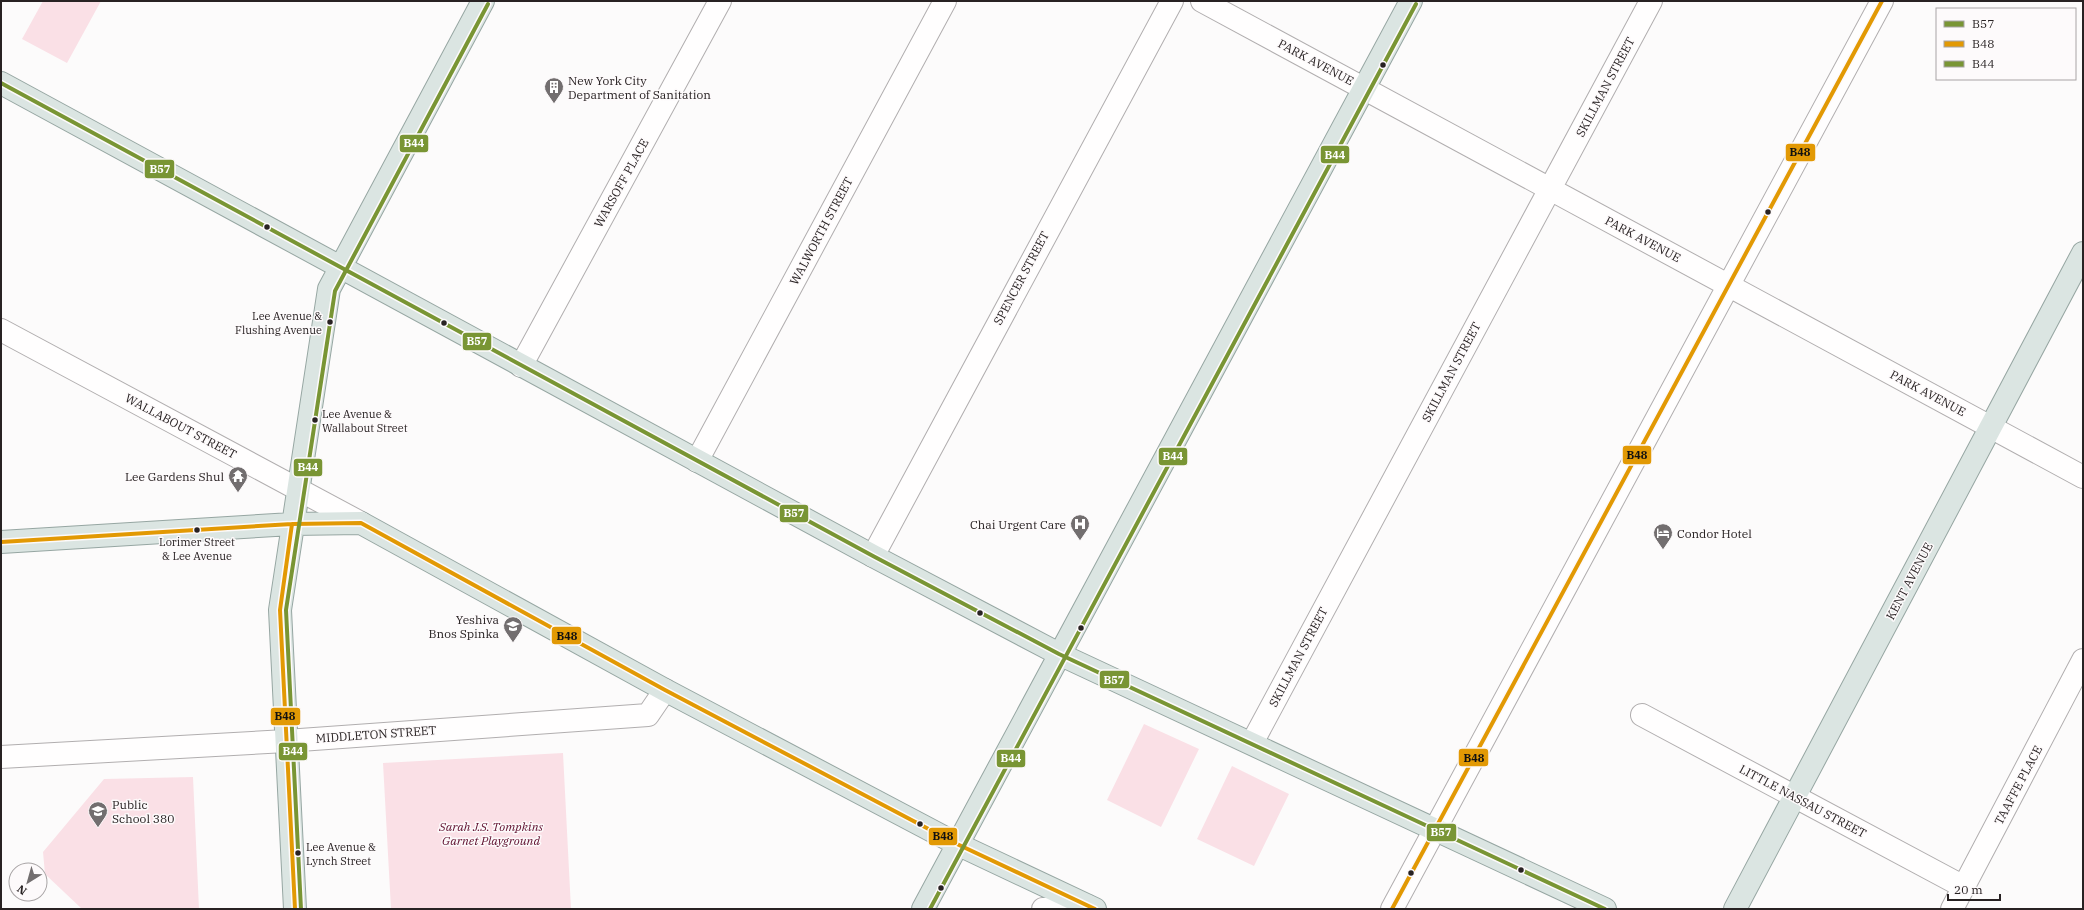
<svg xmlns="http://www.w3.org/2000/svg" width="2084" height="910" font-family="'IBM Plex Serif',serif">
<rect width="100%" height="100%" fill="#fcfbfb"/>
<path fill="#fae0e6" d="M 43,1 L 101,1 L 67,63 L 22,39 Z
M 1144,724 L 1199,749 L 1161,827 L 1107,800 Z
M 563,753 L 571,909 L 391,909 L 383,763 Z
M 1232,766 L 1289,794 L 1254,866 L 1197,839 Z
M 193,777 L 199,909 L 82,909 L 45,874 L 43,852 L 104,779 Z"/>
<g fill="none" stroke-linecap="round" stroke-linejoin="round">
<defs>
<path id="minor" d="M 1202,1 L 2083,477
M 1,330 L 361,523
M 521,366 L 720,1
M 697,461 L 945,1
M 873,556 L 1172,1
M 1642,715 L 1964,887
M 1252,743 L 1651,1
M 1,757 L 286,741 L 648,715 L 665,690
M 1043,909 L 1088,906
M 1392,909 L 1882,1
M 1952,909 L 2083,660"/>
<path id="major" d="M 1,83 L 873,556 L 1059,654 L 1605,909
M 1,542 L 292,524 L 361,523 L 665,690 L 957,844 L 1095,909
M 295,909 L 280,610 L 329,289 L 483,1
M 923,909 L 1411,1
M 1735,909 L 2083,253"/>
</defs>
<use href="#minor" stroke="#b1aeaf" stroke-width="24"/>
<use href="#major" stroke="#96a6a2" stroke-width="24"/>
<use href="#minor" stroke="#fffefe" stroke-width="22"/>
<use href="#major" stroke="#dbe5e2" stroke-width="22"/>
<defs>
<path id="bus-1" d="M 1,83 L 873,556 L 1059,654 L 1605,909"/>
<path id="bus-2" d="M 292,524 L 280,610 L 295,909
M 1,542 L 292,524 L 361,523 L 665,690 L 957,844 L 1095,909
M 1392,909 L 1882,1"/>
<path id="bus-3" d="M 301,909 L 286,610 L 335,291 L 488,4
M 930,909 L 1416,4"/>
</defs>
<use href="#bus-1" stroke="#fdfafb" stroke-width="7"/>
<use href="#bus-2" stroke="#fdfafb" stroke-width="7"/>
<use href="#bus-3" stroke="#fdfafb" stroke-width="7"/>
<use href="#bus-1" stroke="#799534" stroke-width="4"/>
<use href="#bus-2" stroke="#e29904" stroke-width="4"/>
<use href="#bus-3" stroke="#799534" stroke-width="4"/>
</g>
<defs>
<symbol id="building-pin" viewBox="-11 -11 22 30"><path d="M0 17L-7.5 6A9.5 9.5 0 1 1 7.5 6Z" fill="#726e6f" stroke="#fdfafb"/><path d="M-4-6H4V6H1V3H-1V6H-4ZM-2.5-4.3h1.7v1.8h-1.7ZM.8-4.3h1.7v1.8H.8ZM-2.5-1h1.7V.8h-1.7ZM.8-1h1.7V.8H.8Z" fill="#fff"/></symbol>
<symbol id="temple-pin" viewBox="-11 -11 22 30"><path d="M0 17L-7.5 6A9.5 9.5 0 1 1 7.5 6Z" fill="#726e6f" stroke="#fdfafb"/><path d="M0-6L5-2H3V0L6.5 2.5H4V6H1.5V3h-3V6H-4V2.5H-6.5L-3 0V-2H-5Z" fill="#fff"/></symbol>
<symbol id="hospital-pin" viewBox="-11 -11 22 30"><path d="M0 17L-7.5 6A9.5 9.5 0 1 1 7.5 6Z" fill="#726e6f" stroke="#fdfafb"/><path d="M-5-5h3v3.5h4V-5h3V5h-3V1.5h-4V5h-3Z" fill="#fff"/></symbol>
<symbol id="hotel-pin" viewBox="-11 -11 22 30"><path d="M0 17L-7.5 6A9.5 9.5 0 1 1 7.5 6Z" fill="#726e6f" stroke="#fdfafb"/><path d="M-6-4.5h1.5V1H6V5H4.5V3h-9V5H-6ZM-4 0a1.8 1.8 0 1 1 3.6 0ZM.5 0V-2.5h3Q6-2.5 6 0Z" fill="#fff"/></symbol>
<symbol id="school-pin" viewBox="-11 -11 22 30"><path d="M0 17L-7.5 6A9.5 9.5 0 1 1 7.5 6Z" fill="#726e6f" stroke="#fdfafb"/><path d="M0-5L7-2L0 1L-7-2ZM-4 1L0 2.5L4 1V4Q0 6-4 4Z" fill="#fff"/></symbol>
</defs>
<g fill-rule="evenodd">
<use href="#building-pin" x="543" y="76" width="22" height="30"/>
<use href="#temple-pin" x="227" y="465" width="22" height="30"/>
<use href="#hospital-pin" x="1069" y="513" width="22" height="30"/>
<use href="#hotel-pin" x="1652" y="522" width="22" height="30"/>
<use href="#school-pin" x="502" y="615" width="22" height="30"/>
<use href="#school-pin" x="87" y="800" width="22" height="30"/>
</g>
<g fill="#282223" stroke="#fdfafb" stroke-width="1.5">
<circle cx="1383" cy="65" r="3.5"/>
<circle cx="1768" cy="212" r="3.5"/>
<circle cx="267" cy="227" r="3.5"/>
<circle cx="330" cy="322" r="3.5"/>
<circle cx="444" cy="323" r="3.5"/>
<circle cx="315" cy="420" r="3.5"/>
<circle cx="197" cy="530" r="3.5"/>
<circle cx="980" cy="613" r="3.5"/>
<circle cx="1081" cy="628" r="3.5"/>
<circle cx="920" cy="824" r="3.5"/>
<circle cx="298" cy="853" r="3.5"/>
<circle cx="1521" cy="870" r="3.5"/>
<circle cx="1411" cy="873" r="3.5"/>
<circle cx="941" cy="888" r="3.5"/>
</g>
<g text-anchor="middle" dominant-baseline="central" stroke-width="3" stroke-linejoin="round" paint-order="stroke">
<g font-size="11" fill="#282223" stroke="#fdfafb" text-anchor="start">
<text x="322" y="316" text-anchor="end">Lee Avenue &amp;<tspan x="322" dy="14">Flushing Avenue</tspan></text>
<text x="322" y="414">Lee Avenue &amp;<tspan x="322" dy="14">Wallabout Street</tspan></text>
<text x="197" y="542" text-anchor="middle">Lorimer Street<tspan x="197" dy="14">&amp; Lee Avenue</tspan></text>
<text x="306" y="847">Lee Avenue &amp;<tspan x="306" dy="14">Lynch Street</tspan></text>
</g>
<g font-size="12" fill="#282223" stroke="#fdfafb">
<text transform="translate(1316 62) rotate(28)">PARK AVENUE</text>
<text transform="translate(1605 87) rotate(-62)">SKILLMAN STREET</text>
<text transform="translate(621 183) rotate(-61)">WARSOFF PLACE</text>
<text transform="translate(821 231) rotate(-62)">WALWORTH STREET</text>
<text transform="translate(1643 239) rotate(28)">PARK AVENUE</text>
<text transform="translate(1021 278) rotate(-62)">SPENCER STREET</text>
<text transform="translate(1451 372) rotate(-62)">SKILLMAN STREET</text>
<text transform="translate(1928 393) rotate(28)">PARK AVENUE</text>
<text transform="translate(181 426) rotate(28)">WALLABOUT STREET</text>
<text transform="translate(1909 581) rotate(-62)">KENT AVENUE</text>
<text transform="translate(1298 657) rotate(-62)">SKILLMAN STREET</text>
<text transform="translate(376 734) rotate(-4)">MIDDLETON STREET</text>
<text transform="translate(2018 785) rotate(-62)">TAAFFE PLACE</text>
<text transform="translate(1803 801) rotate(28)">LITTLE NASSAU STREET</text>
</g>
<g font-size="12" fill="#282223" stroke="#fdfafb" text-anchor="start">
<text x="568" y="80">New York City<tspan x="568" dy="14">Department of Sanitation</tspan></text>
<text x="224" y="476" text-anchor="end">Lee Gardens Shul</text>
<text x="1066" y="524" text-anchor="end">Chai Urgent Care</text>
<text x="1677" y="533">Condor Hotel</text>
<text x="499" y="619" text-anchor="end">Yeshiva<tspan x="499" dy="14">Bnos Spinka</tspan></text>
<text x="112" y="804">Public<tspan x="112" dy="14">School 380</tspan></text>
</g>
<g font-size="12" font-style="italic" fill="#5e0e2d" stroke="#fdfafb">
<text x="491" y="826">Sarah J.S. Tompkins<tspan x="491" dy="14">Garnet Playground</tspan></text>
</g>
</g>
<g stroke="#fdfafb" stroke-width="1.5">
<rect x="399" y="134" width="30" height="19" rx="4" fill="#799534"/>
<rect x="1785" y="143" width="31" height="19" rx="4" fill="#e29904"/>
<rect x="1320" y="145" width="30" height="19" rx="4" fill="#799534"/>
<rect x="144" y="159" width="31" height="20" rx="4" fill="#799534"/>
<rect x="462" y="332" width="30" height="19" rx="4" fill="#799534"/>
<rect x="1622" y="445" width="30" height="20" rx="4" fill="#e29904"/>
<rect x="1158" y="447" width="30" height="19" rx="4" fill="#799534"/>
<rect x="293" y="458" width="30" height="19" rx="4" fill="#799534"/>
<rect x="779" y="504" width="30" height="19" rx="4" fill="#799534"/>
<rect x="551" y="626" width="31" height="19" rx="4" fill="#e29904"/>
<rect x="1099" y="670" width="31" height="19" rx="4" fill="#799534"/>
<rect x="270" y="707" width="31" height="19" rx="4" fill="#e29904"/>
<rect x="278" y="742" width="30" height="19" rx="4" fill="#799534"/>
<rect x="1458" y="748" width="31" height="19" rx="4" fill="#e29904"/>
<rect x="996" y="749" width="30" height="19" rx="4" fill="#799534"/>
<rect x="1426" y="823" width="31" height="19" rx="4" fill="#799534"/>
<rect x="928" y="827" width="30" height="19" rx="4" fill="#e29904"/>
</g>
<g font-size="11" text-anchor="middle" font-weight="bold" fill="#fff">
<text x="414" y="147">B44</text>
<text x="1335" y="159">B44</text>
<text x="160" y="173">B57</text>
<text x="477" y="345">B57</text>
<text x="1173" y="460">B44</text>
<text x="308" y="471">B44</text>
<text x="794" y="517">B57</text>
<text x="1114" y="684">B57</text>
<text x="293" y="755">B44</text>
<text x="1011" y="762">B44</text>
<text x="1441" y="836">B57</text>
</g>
<g font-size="11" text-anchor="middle" font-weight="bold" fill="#111">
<text x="1800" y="156">B48</text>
<text x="1637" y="459">B48</text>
<text x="567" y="640">B48</text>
<text x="285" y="720">B48</text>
<text x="1474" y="762">B48</text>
<text x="943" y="840">B48</text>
</g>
<rect width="2084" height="910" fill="none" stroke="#282223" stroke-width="4"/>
<rect x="1936" y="8" width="140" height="72" fill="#fdfafb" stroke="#a8a4a5"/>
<rect x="1944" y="21" width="20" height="6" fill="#799534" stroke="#a8a4a5"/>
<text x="1972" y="28" font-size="12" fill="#282223">B57</text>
<rect x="1944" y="41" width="20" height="6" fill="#e29904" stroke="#a8a4a5"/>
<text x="1972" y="48" font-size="12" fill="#282223">B48</text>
<rect x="1944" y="61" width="20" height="6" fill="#799534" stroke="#a8a4a5"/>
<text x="1972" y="68" font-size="12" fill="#282223">B44</text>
<g transform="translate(28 882) rotate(217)"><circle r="19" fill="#fdfafb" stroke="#a8a4a5"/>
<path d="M0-3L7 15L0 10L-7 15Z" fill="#726e6f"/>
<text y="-6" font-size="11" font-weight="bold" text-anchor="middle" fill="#282223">N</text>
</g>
<path d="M1948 894v6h52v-6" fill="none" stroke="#282223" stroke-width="2"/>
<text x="1954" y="894" font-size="12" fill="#282223" stroke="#fdfafb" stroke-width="3" paint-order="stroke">20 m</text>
</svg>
